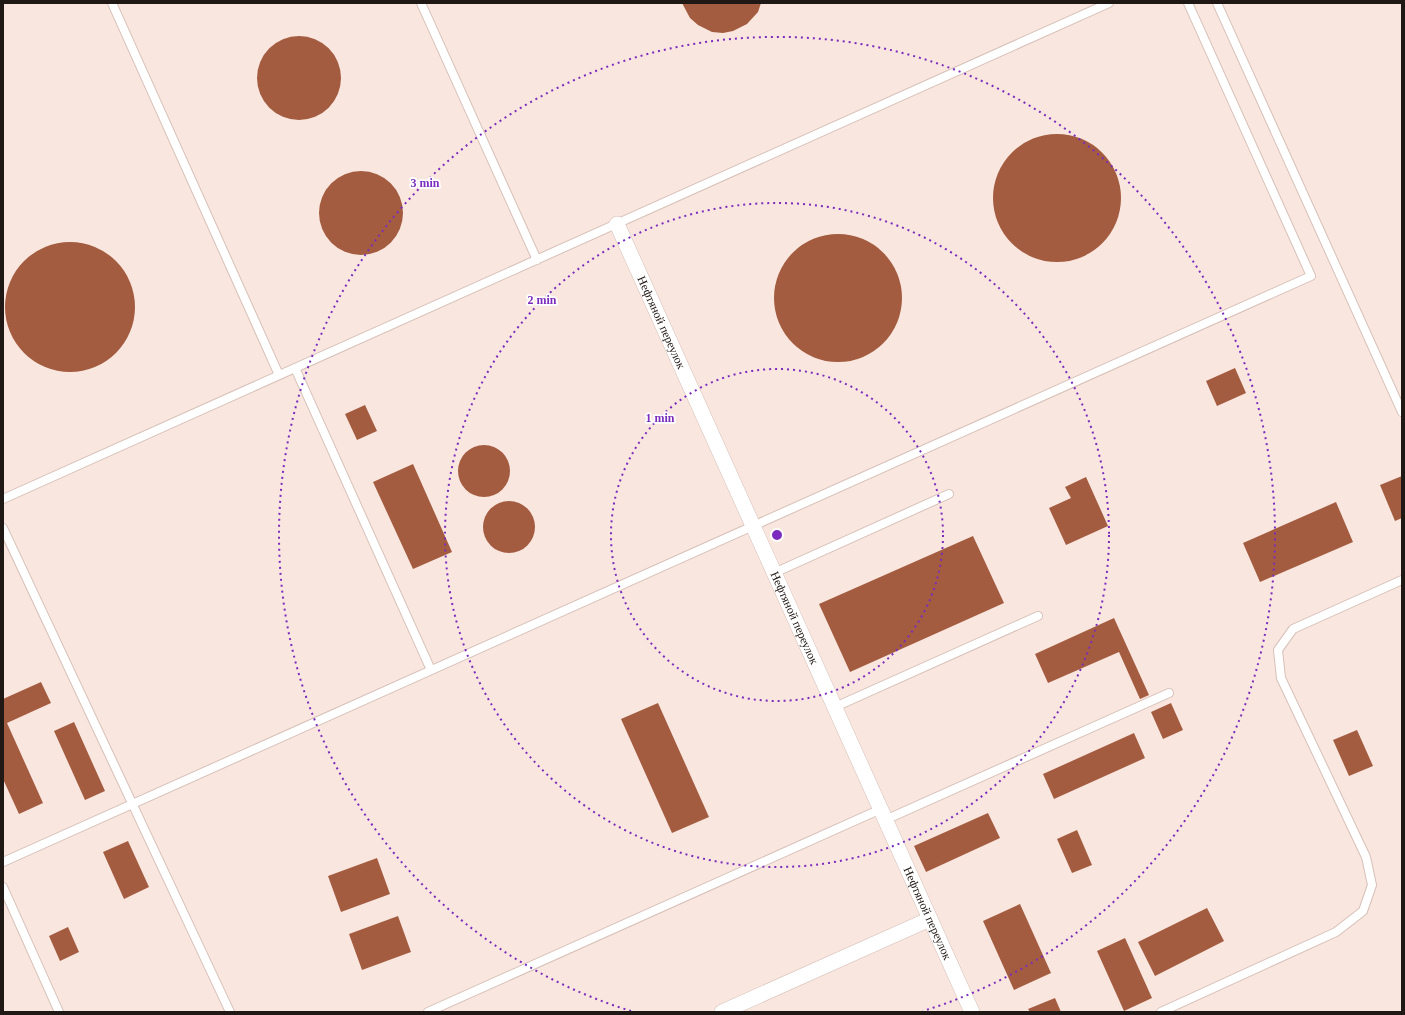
<svg xmlns="http://www.w3.org/2000/svg" width="1405" height="1015" font-family="'Times New Roman',serif">
<rect width="100%" height="100%" fill="#fdf4f0"/>
<path fill="#f9e6df" d="M 3,3 L 1402,3 L 1402,1012 L 3,1012 Z"/>
<path fill="#a45c40" d="M 682,3 L 761,3 L 758,12 L 747,24 L 733,31 L 723,33 L 712,32 L 698,25 L 690,18 Z
M257 78a42 42 0 1 1 84 0a42 42 0 1 1-84 0Z
M993 198a64 64 0 1 1 128 0a64 64 0 1 1-128 0Z
M319 213a42 42 0 1 1 84 0a42 42 0 1 1-84 0Z
M774 298a64 64 0 1 1 128 0a64 64 0 1 1-128 0Z
M5 307a65 65 0 1 1 130 0a65 65 0 1 1-130 0Z
M 1235,368 L 1246,393 L 1217,406 L 1206,381 Z
M 365,405 L 377,431 L 357,440 L 345,414 Z
M458 471a26 26 0 1 1 52 0a26 26 0 1 1-52 0Z
M 413,464 L 452,552 L 413,569 L 373,482 Z
M 1402,476 L 1402,518 L 1395,521 L 1380,485 Z
M 1086,477 L 1108,526 L 1066,545 L 1049,508 L 1071,498 L 1065,487 Z
M483 527a26 26 0 1 1 52 0a26 26 0 1 1-52 0Z
M 1336,502 L 1353,542 L 1260,582 L 1243,543 Z
M 973,536 L 1004,603 L 850,672 L 819,604 Z
M 1114,618 L 1149,695 L 1140,699 L 1119,652 L 1048,683 L 1035,654 Z
M 41,682 L 51,703 L 7,723 L 43,803 L 19,814 L 3,779 L 3,699 Z
M 658,703 L 709,817 L 672,833 L 621,719 Z
M 1171,703 L 1183,730 L 1163,739 L 1151,712 Z
M 74,722 L 105,791 L 85,800 L 54,731 Z
M 1357,730 L 1373,766 L 1349,776 L 1333,740 Z
M 1134,733 L 1145,758 L 1054,799 L 1043,774 Z
M 988,813 L 1000,838 L 926,872 L 914,846 Z
M 1077,830 L 1092,865 L 1072,873 L 1057,839 Z
M 128,841 L 149,887 L 124,899 L 103,852 Z
M 377,858 L 390,894 L 341,912 L 328,876 Z
M 1020,904 L 1051,973 L 1014,990 L 983,921 Z
M 1207,908 L 1224,941 L 1155,976 L 1138,942 Z
M 398,916 L 411,952 L 362,970 L 349,934 Z
M 68,927 L 79,952 L 60,961 L 49,936 Z
M 1125,938 L 1152,998 L 1124,1011 L 1097,951 Z
M 1055,998 L 1061,1012 L 1030,1012 L 1028,1009 Z"/>
<g fill="none" stroke-linecap="round" stroke-linejoin="round">
<defs>
<path id="service" d="M 112,3 L 279,375
M 421,3 L 537,260
M 1217,3 L 1402,412
M 295,368 L 431,670
M 3,499 L 1109,3
M 3,528 L 230,1012
M 774,573 L 949,494
M 835,707 L 1038,616
M 885,820 L 1169,693
M 3,862 L 1311,276 L 1188,3
M 3,887 L 59,1012
M 428,1012 L 881,809
M 1161,1012 L 1336,932 L 1363,911 L 1372,885 L 1366,857 L 1281,678 L 1278,650 L 1293,629 L 1402,580"/>
<g id="minor">
<path id="s1" d="M 617,224 L 972,1012"/>
<path d="M 722,1012 L 930,919"/>
</g>
</defs>
<use href="#service" stroke="#d7c0b8" stroke-width="10"/>
<use href="#minor" stroke="#d7c0b8" stroke-width="16"/>
<use href="#service" stroke="#fff" stroke-width="8"/>
<use href="#minor" stroke="#fff" stroke-width="15"/>
</g>
<g fill="none" stroke="#7b2cbf" stroke-width="2" stroke-dasharray="2 4">
<circle cx="777" cy="535" r="166"/>
<circle cx="777" cy="535" r="332"/>
<path d="M631 1011A498 498 0 1 1 923 1011"/>
</g>
<g text-anchor="middle" dominant-baseline="central" stroke-width="3.5" stroke-linejoin="round" paint-order="stroke">
<g font-size="12" fill="#201815" stroke="#fff">
<text stroke="none"><textPath href="#s1" startOffset="108">Нефтяной переулок</textPath></text>
<text stroke="none"><textPath href="#s1" startOffset="432">Нефтяной переулок</textPath></text>
<text stroke="none"><textPath href="#s1" startOffset="756">Нефтяной переулок</textPath></text>
</g>
</g>
<circle cx="777" cy="535" r="6" fill="#7b2cbf" stroke="#fff" stroke-width="2"/>
<g font-size="12" text-anchor="middle" font-weight="bold" fill="#7b2cbf" stroke="#fff" stroke-width="3.5" stroke-linejoin="round" paint-order="stroke">
<text x="425" y="187">3 min</text>
<text x="542" y="304">2 min</text>
<text x="660" y="422">1 min</text>
</g>
<rect width="1405" height="1015" fill="none" stroke="#201815" stroke-width="8"/>
</svg>
